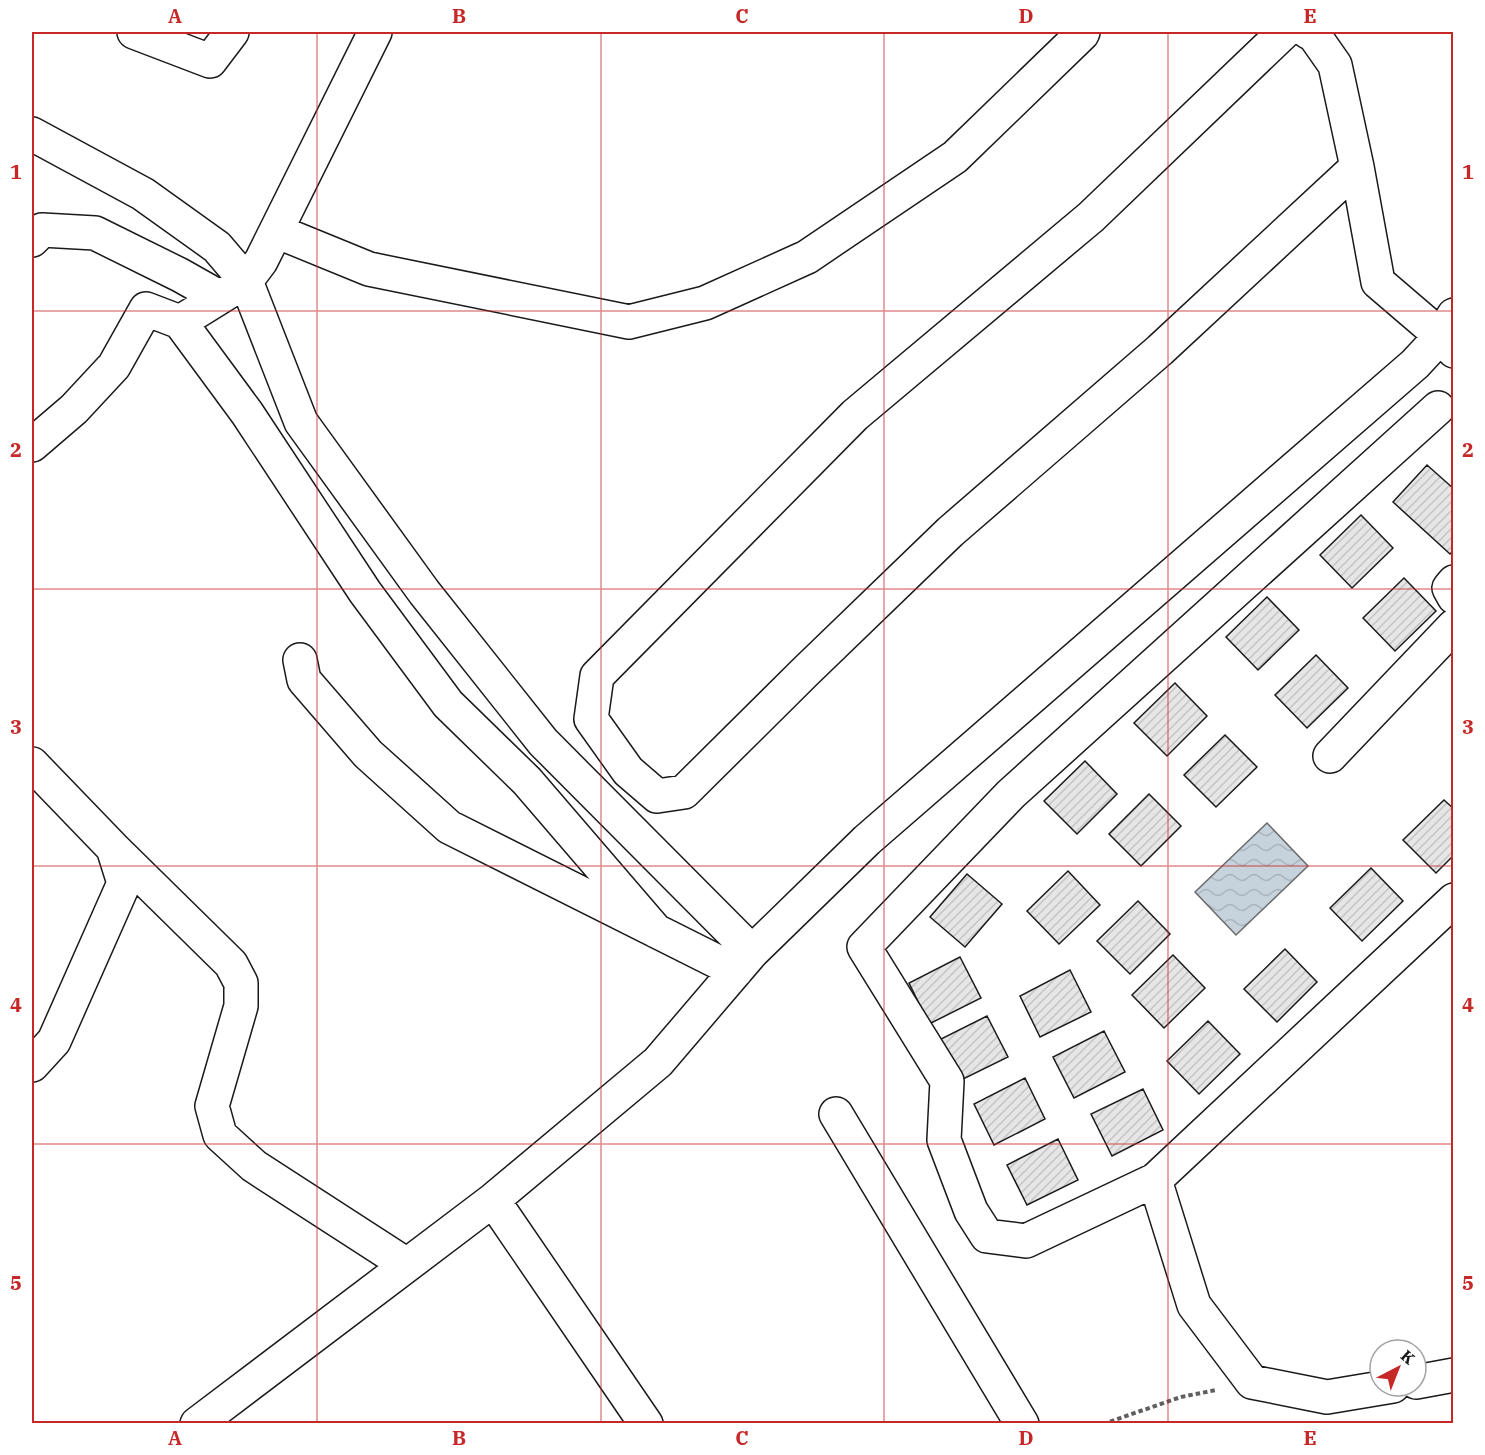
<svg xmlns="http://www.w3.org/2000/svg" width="1485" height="1455" font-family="'IBM Plex Serif',serif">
<defs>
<pattern id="water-waves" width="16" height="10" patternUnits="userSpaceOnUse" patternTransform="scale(1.5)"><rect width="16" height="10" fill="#c6d2dc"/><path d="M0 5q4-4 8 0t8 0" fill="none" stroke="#aab4bc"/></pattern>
<pattern id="building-hatch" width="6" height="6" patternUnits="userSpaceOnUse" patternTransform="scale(1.5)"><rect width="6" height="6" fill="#e6e6e6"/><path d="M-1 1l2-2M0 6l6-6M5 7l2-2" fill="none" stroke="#c5c5c5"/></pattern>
</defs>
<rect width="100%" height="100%" fill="#fff"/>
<path fill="url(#water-waves)" stroke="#6a6a6a" stroke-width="1.5" d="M 1267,823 L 1308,866 L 1236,935 L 1195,892 Z"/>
<path fill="url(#building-hatch)" stroke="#1a1a1a" stroke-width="1.5" d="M 1427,465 L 1454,489 L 1454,550 L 1450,554 L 1393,502 Z
M 1361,515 L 1393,548 L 1352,588 L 1320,555 Z
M 1404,578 L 1436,611 L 1395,651 L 1363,618 Z
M 1267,597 L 1299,630 L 1258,670 L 1226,637 Z
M 1316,655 L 1348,688 L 1307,728 L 1275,695 Z
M 1175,683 L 1207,716 L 1167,756 L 1134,723 Z
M 1225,735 L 1257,767 L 1216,807 L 1184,775 Z
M 1085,761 L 1117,794 L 1077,834 L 1044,801 Z
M 1149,794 L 1181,826 L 1141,866 L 1109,834 Z
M 1444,800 L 1454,809 L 1454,855 L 1436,873 L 1403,840 Z
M 1371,868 L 1403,901 L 1362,941 L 1330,908 Z
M 1068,871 L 1100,905 L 1059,944 L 1027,911 Z
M 967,874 L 1002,904 L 965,947 L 930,917 Z
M 1138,901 L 1170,934 L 1130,974 L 1097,941 Z
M 1285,949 L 1317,982 L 1277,1022 L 1244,989 Z
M 1173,955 L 1205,988 L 1164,1028 L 1132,995 Z
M 960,957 L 981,998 L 929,1024 L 909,983 Z
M 1070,970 L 1091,1012 L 1040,1037 L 1020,996 Z
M 987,1016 L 1008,1057 L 957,1082 L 937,1041 Z
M 1208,1021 L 1240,1054 L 1199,1094 L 1167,1061 Z
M 1104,1031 L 1125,1072 L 1074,1098 L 1053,1057 Z
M 1025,1078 L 1045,1119 L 994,1145 L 974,1104 Z
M 1143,1089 L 1163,1130 L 1112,1156 L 1091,1114 Z
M 1058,1139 L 1078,1180 L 1027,1205 L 1007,1165 Z"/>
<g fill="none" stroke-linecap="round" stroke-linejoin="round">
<defs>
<path id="minor" d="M 134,32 L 210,61 L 232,32
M 1284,32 L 1091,217 L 855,415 L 597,676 L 591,719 L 628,771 L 657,796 L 684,792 L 805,672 L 950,532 L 1160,350 L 1357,167
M 1308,32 L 1314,35 L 1335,65 L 1357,167 L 1378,282 L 1441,336 L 1454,351
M 32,134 L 143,194 L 217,247 L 246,281 L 301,422 L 424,592 L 543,742 L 752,952
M 276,231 L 369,269 L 629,322 L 705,303 L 807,257 L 955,157 L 1082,34 L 1083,32
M 32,240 L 42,230 L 95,233 L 180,275 L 219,297
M 180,322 L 246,281 L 261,261 L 375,32
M 1438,408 L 1011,794 L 864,947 L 947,1081 L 944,1140 L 971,1211 L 987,1236 L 1026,1241 L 1155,1180 L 1454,900
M 32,445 L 74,409 L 114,366 L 146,309 L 180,322 L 247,413 L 365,592 L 448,704 L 527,781 L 656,931
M 1454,582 L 1449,588 L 1454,597
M 300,660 L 304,680 L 368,754 L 449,827 L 736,971
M 1330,756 L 1454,626
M 32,764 L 113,848 L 124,883 L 54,1041 L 32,1065
M 113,848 L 231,964 L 241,983 L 241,1006 L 212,1106 L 220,1135 L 254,1166 L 407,1265
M 836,1114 L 1022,1424
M 1155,1180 L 1194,1305 L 1252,1382 L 1327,1397 L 1393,1386
M 493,1200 L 646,1424
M 1416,1382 L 1454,1375
M 197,1424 L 493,1200 L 658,1062 L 752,952 L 867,840 L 1415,364 L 1441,336 L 1454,315"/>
</defs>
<use href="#minor" stroke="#1a1a1a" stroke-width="36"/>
<path stroke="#5f5f5f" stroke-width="4" stroke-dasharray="4.5 3" stroke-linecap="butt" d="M 1103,1424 L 1181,1397 L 1216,1390"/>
<use href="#minor" stroke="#fff" stroke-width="33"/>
</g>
<path fill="none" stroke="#c62828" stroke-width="1.5" stroke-opacity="0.55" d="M 317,32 L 317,1424M 601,32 L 601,1424M 884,32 L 884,1424M 1168,32 L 1168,1424M 32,311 L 1454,311M 32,589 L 1454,589M 32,866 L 1454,866M 32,1144 L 1454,1144"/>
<rect width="1485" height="1455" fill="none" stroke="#ffffff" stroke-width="66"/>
<g transform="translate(1398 1368) rotate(42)"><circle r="28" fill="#ffffff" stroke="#a3a3a3" stroke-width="1.5"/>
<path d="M0-4.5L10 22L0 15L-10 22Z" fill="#c62828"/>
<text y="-9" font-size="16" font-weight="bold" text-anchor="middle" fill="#1a1a1a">K</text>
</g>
<rect x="33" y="33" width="1419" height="1389" fill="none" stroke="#c62828" stroke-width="2"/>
<g font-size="20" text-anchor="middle" font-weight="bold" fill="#c62828">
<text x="175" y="23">A</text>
<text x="459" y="23">B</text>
<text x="742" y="23">C</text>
<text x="1026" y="23">D</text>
<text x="1310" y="23">E</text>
<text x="16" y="179">1</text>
<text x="1468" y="179">1</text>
<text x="16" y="457">2</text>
<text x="1468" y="457">2</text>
<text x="16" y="734">3</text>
<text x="1468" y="734">3</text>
<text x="16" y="1012">4</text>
<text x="1468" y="1012">4</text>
<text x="16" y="1290">5</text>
<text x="1468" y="1290">5</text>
<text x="175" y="1445">A</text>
<text x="459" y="1445">B</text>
<text x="742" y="1445">C</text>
<text x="1026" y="1445">D</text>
<text x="1310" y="1445">E</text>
</g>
</svg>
